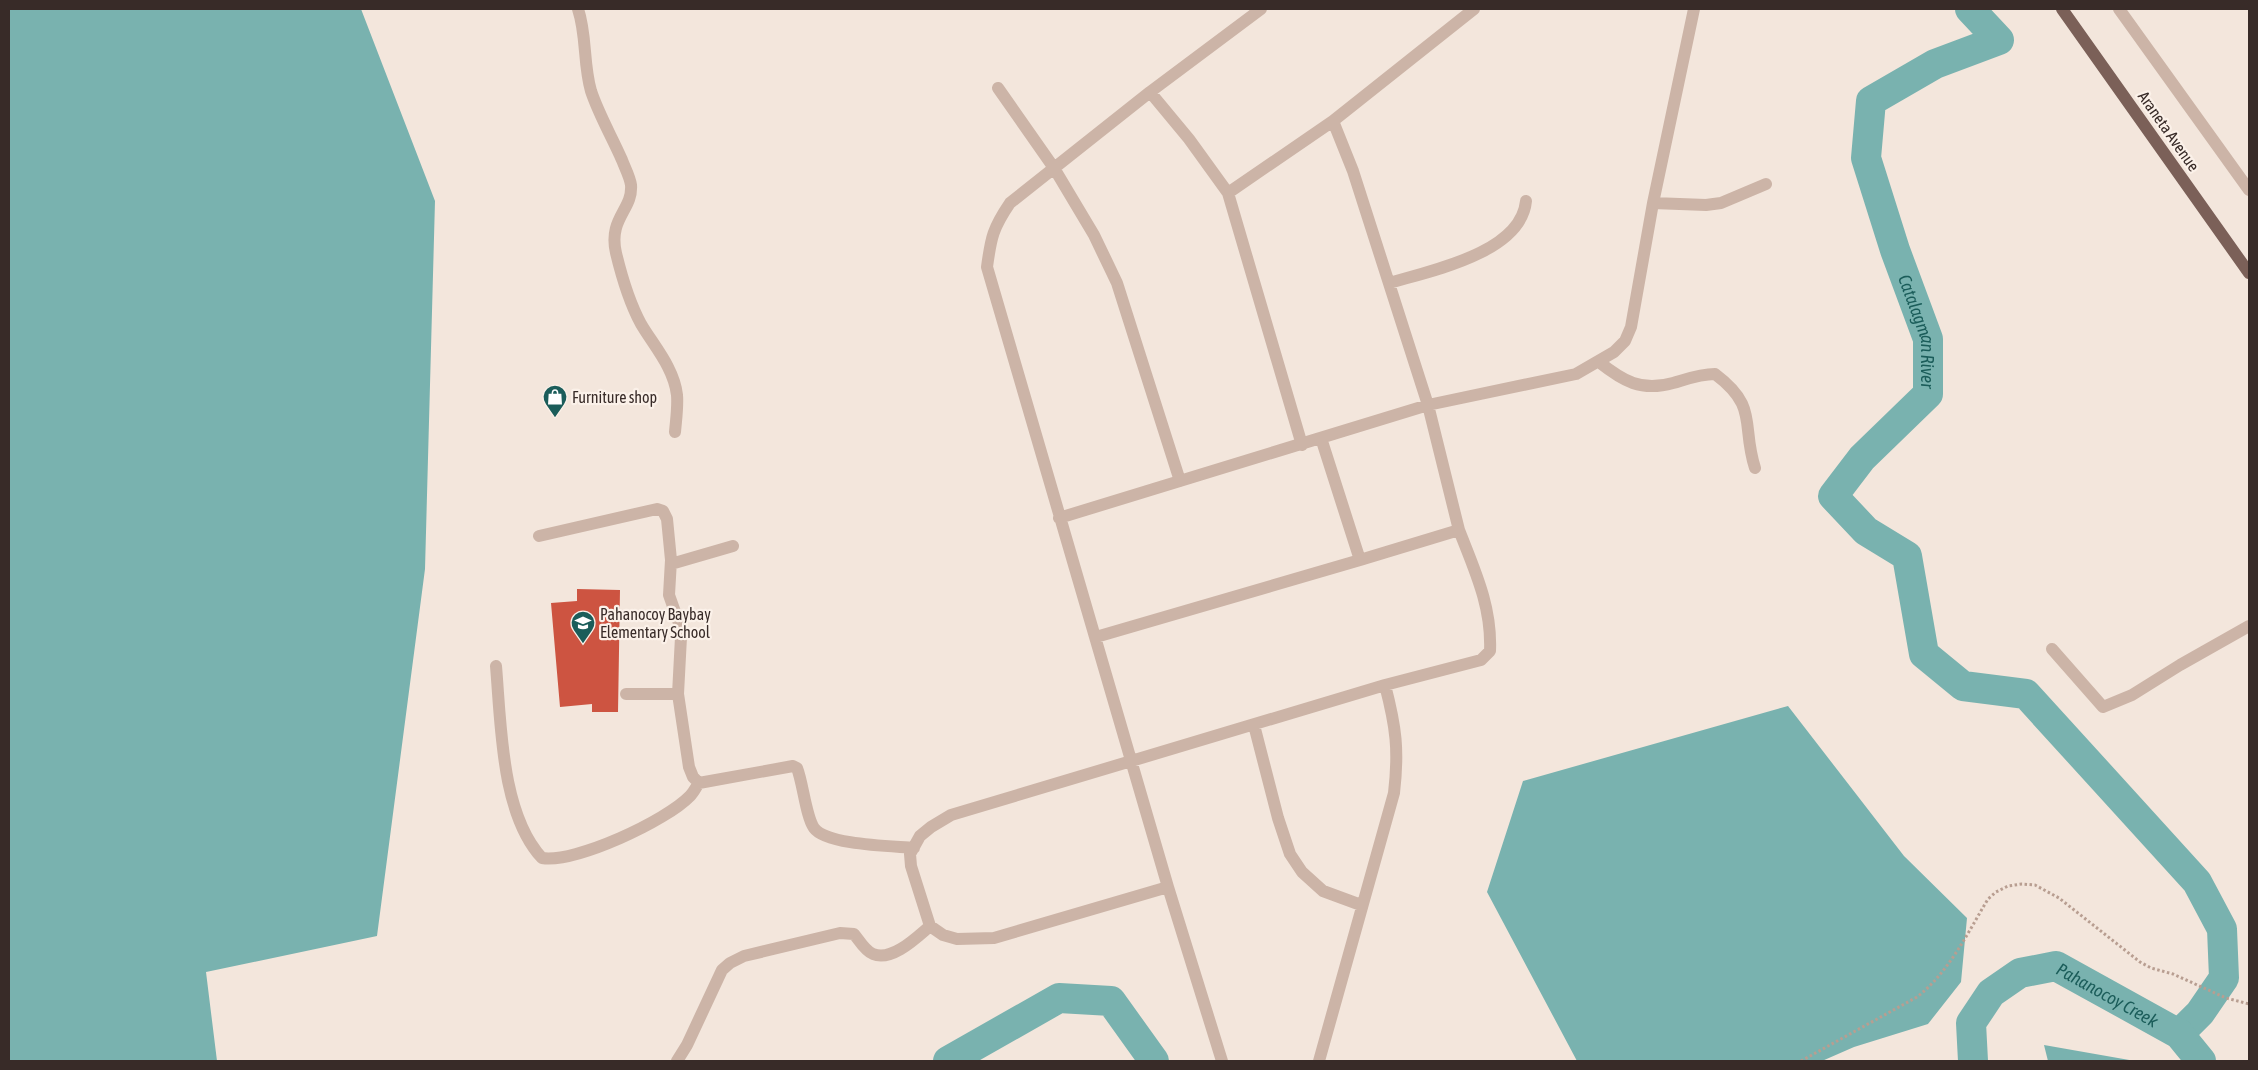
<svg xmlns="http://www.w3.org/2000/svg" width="2258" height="1070" font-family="'Asap Condensed',sans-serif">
<rect width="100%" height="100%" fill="#f3e6dc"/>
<path fill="#79b2af" d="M 9,9 L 361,9 L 435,201 L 425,569 L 377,936 L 206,972 L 217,1061 L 9,1061 Z
M 1788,706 L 1904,856 L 1967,918 L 1961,982 L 1928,1024 L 1854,1047 L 1822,1061 L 1577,1061 L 1487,892 L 1523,781 Z
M 2044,1045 L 2135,1061 L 2048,1061 Z"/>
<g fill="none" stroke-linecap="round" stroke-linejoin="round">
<g stroke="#79b2af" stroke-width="30">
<path id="s1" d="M 1970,9 L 1999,40 L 1935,64 L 1871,101 L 1866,158 L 1895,250 L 1928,339 L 1928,394 L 1862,458 L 1833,496 L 1866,531 L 1907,556 L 1924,654 L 1963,686 L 2026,694 L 2197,882 L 2222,929 L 2224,978 L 2200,1013 L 2179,1034"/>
<path d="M 948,1061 L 1059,998 L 1111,1001 L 1154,1061"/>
<path id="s2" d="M 1973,1061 L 1971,1023 L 1991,993 L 2020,973 L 2056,966 L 2179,1034 L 2201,1061"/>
</g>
</g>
<path fill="#cd5441" d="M 577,589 L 620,590 L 618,712 L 592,712 L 592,704 L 560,707 L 551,603 L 577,601 Z"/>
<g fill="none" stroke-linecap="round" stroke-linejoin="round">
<path stroke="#b89e91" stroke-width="3" stroke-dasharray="2.5 2.5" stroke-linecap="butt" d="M 1801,1061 L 1917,997 C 1949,972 1967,934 1988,899 L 1996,892 L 2008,886 L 2022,884 L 2035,885 L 2059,898 L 2140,962 L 2151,968 L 2173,974 L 2226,998 L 2249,1004"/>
<path stroke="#ccb4a7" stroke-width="12" d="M 578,9 C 587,36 583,63 591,91 C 599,115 612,137 622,160 C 625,168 630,177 631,185 C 633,210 608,218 616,253 C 622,278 629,302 641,324 C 654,346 674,368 677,395 C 678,407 676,420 675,432
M 2119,9 L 2249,190
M 998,88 L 1054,168 L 1094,235 L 1117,283 L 1180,481
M 1150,92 L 1189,139 L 1228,193 L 1302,445
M 1333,121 L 1353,171 L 1428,405 L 1459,530
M 1228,193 L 1333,121 L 1474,9
M 1653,203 L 1706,205 L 1721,203 L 1766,184
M 1389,283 C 1430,271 1521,253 1526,201
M 1599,362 C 1623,381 1641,392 1673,383 C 1687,379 1700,374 1715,374 C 1759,407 1741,424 1755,468
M 1059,518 L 1428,405 L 1576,374 L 1614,352 L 1625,341 L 1631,327 L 1653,203 L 1694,9
M 539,536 L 657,509 L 663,511 L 667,519 L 671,560 L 669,595 L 680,626 L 681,637 L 678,694 L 689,767 L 693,777 L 699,783 L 793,766 L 797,768 C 803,783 806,817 814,828 C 826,845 892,846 914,848
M 671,564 L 733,546
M 1096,637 L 1360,560 L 1321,438
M 2052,649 L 2103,707 L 2132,695 L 2180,665 L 2249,626
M 496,666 C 501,724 501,814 542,858 C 576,863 666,821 690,796 C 694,792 696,787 699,783
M 626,694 L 678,694
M 1254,725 L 1278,818 L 1290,854 L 1302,872 L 1323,891 L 1361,905
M 1168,887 L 994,938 L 957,939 L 943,935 L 930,926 L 911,866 L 910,854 L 920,836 L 931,827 L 951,815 L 1385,685 L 1481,660 L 1490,651 C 1492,607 1475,571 1459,530 L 1360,560
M 677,1061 L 687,1045 L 722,970 L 730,963 L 744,956 L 840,933 L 854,934 C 859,940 865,951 873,954 C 892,962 917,937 930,926
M 1222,1061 L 1168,887 L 987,267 C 991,237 993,228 1010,203 L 1150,92 L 1261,9
M 1319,1061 L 1394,793 C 1399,750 1396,727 1385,685"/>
<path stroke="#7b6058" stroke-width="12" d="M 2062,9 L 2249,273"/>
</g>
<defs>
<symbol id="shop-pin" viewBox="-11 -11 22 30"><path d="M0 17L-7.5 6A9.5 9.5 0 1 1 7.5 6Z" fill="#1b5d5a" stroke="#fbf1e9"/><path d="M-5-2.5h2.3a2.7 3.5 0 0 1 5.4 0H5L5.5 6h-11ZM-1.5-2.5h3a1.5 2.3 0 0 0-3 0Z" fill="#fff"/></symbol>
<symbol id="school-pin" viewBox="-11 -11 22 30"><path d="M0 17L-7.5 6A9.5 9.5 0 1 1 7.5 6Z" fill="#1b5d5a" stroke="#fbf1e9"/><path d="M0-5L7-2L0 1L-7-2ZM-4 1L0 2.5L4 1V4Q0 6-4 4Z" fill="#fff"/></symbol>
</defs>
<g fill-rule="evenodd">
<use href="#shop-pin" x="541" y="383" width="28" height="38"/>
<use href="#school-pin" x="569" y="609" width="28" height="38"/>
</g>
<g text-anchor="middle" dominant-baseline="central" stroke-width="4.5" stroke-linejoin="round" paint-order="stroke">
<g font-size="16" fill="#382b28" stroke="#fbf1e9">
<text transform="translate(2169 131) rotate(55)">Araneta Avenue</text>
</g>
<g font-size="16" fill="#382b28" stroke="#fbf1e9" text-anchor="start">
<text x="572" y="397">Furniture shop</text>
<text x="600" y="614">Pahanocoy Baybay<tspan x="600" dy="18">Elementary School</tspan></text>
</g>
<g font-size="18" font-style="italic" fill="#1b5d5a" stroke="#fbf1e9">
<text stroke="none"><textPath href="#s1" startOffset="424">Catalagman River</textPath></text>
<text stroke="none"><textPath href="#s2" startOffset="205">Pahanocoy Creek</textPath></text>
</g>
</g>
<rect width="2258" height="1070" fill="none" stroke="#382b28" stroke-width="20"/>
</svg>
